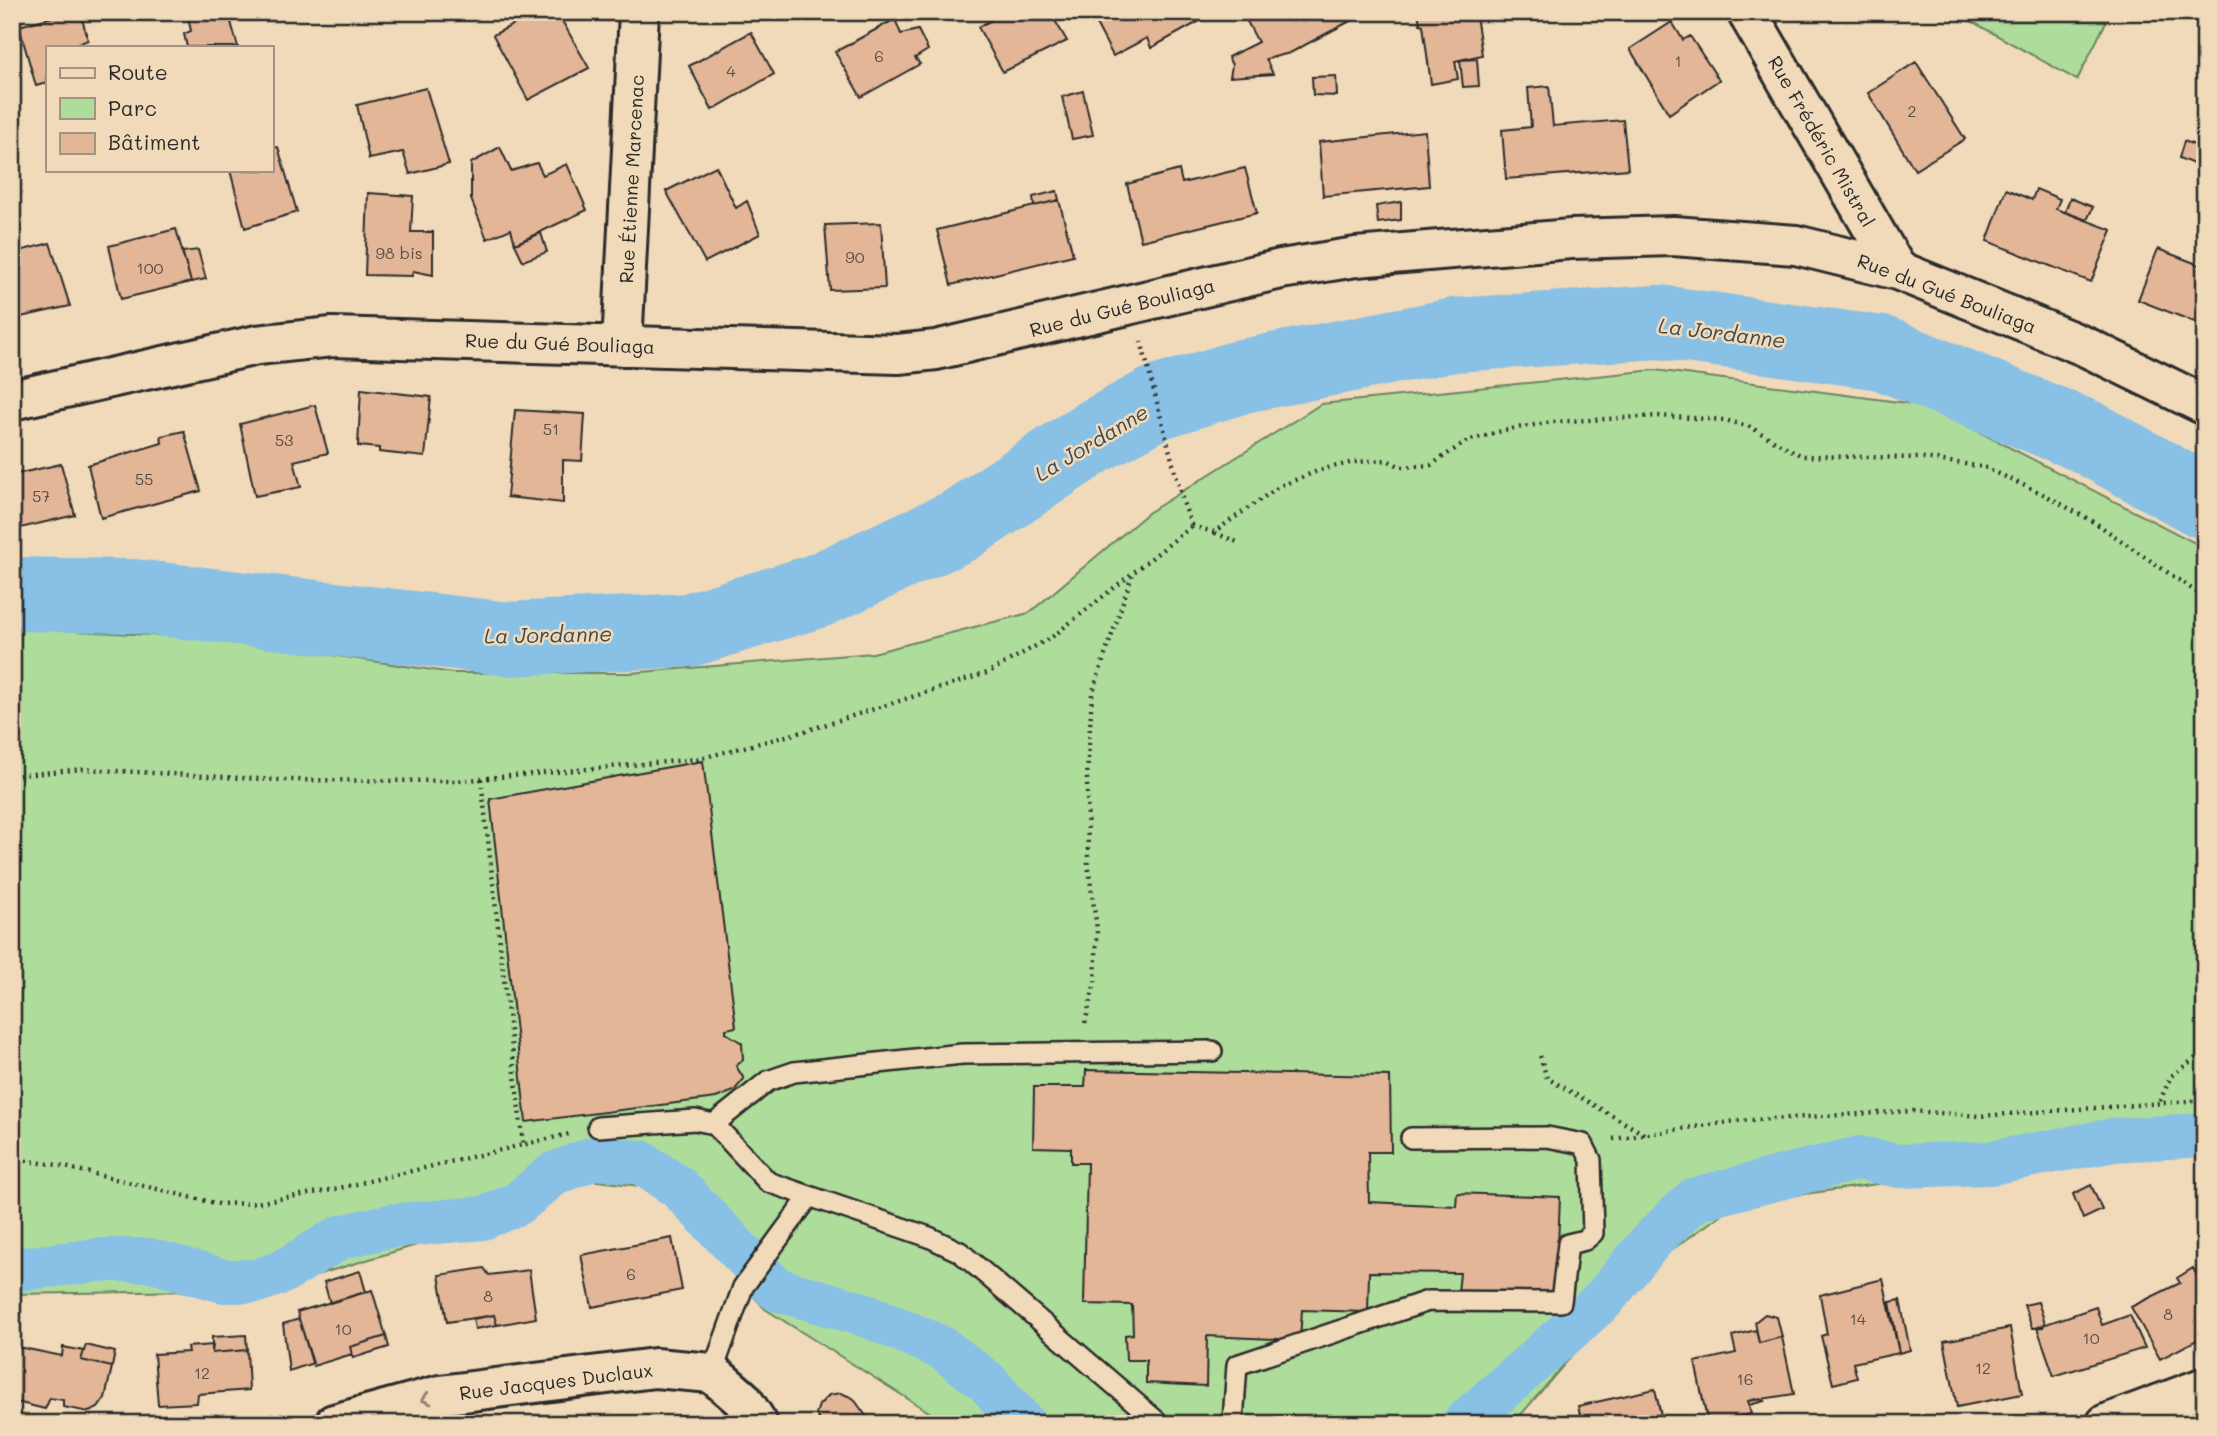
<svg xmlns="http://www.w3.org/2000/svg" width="2217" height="1436" font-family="Mali,sans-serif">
<rect width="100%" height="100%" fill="#f1dab9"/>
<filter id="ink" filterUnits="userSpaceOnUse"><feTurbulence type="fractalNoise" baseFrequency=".0143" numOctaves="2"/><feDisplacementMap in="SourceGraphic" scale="14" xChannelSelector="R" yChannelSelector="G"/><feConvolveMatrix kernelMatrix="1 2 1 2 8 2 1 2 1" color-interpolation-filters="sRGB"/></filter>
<g filter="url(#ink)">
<path fill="#aedc9b" stroke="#6c8463" stroke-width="2" d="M 1955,12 L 2111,12 L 2077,80 Z
M 1655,370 L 1929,406 L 2205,548 L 2205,1149 L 2082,1156 L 1738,1203 L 1649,1266 L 1513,1424 L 948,1424 L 765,1309 L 657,1188 L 589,1180 L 506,1218 L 267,1290 L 12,1294 L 12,628 L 215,638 L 453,673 L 629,673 L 873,653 L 1029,613 L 1148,513 L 1321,404 Z"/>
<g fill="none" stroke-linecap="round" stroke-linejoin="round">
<path stroke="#88c0e6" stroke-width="44" d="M 12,1270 L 98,1260 L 149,1260 L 224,1281 L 257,1281 L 282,1272 L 341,1237 L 389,1226 L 483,1218 L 517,1204 L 554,1174 L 594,1158 L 640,1162 L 678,1187 L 776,1289 L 866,1315 L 942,1348 L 986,1381 L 1024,1424
M 1463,1424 L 1603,1300 L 1652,1240 L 1695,1199 L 1859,1158 L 1899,1166 L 1990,1163 L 2114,1140 L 2205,1135"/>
<path stroke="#88c0e6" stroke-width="74" d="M 12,594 L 133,596 L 509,639 L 689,630 L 817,591 L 959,526 L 1093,437 L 1156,403 L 1243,376 L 1454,335 L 1659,322 L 1882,353 L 2087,437 L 2205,502"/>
</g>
<path fill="#e3b698" stroke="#2b2b2b" stroke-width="2" d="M 71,12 L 80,12 L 88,40 L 78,44 L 79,47 L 47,47 L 47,83 L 36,86 L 19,26 Z
M 187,12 L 241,12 L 243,19 L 231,22 L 238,47 L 187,47 L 184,34 L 191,31 Z
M 538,12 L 557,12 L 589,68 L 528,100 L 493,35 Z
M 1007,12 L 1050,12 L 1067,41 L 1003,72 L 978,27 Z
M 1090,12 L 1208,12 L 1209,16 L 1151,48 L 1147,38 L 1113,56 Z
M 1242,12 L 1350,12 L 1354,19 L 1290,53 L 1266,59 L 1273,74 L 1230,77 L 1232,65 L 1228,57 L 1258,42 Z
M 1418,12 L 1461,12 L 1462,18 L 1476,15 L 1482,55 L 1455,61 L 1458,79 L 1431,84 L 1423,25 L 1420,24 Z
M 1461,12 L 1475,12 L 1476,15 L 1462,18 Z
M 895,19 L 901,34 L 918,30 L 928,50 L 915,58 L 920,64 L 861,97 L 835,52 Z
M 1672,22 L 1683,40 L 1690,36 L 1719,80 L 1669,114 L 1630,49 Z
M 751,32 L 774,74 L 712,110 L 689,66 Z
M 1477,59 L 1479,86 L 1463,87 L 1460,60 Z
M 1916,62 L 1965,139 L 1915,170 L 1868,93 Z
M 1336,76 L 1337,96 L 1313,95 L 1312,77 Z
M 1549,86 L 1553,126 L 1623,120 L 1628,169 L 1506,179 L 1502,130 L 1531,127 L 1528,88 Z
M 426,88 L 449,164 L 410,174 L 403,152 L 369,159 L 357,105 Z
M 1083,91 L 1093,135 L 1072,139 L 1062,97 Z
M 1425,131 L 1429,186 L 1323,196 L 1319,142 Z
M 2184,141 L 2205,149 L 2203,168 L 2179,158 Z
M 278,147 L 297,212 L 245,228 L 230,170 L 271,170 L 271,148 Z
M 500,147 L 511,171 L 537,163 L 543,175 L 567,164 L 587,210 L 515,244 L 511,229 L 487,239 L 471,199 L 471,163 Z
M 716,166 L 736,208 L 747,201 L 760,234 L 705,262 L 666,191 Z
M 1245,168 L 1257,213 L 1141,241 L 1127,184 L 1179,170 L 1182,183 Z
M 2006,189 L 2032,200 L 2036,189 L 2060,199 L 2056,209 L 2112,230 L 2091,282 L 1987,241 Z
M 1057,191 L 1059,200 L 1034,206 L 1033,197 Z
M 368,193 L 413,196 L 411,232 L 433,232 L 433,275 L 413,271 L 412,276 L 365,275 Z
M 2070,198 L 2093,207 L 2087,220 L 2065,212 Z
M 1059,200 L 1073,255 L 951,285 L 937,230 Z
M 1401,202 L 1401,220 L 1378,223 L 1376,206 Z
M 881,223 L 885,288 L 830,290 L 825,225 Z
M 176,229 L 191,282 L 121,299 L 109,246 Z
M 541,233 L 547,252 L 523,261 L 515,244 Z
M 50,243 L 70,306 L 12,319 L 12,253 Z
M 2158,249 L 2205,267 L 2205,326 L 2138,300 Z
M 198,250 L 206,279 L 191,282 L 182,252 Z
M 361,389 L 431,397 L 425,457 L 379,452 L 379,448 L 358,446 Z
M 315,405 L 328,453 L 294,461 L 301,487 L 255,496 L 240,424 Z
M 515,410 L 585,414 L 582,461 L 563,460 L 563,503 L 507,497 Z
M 184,431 L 201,491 L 101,518 L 88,465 L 162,443 L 161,436 Z
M 61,464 L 75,515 L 12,530 L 12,467 L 16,474 Z
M 703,761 L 736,1027 L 726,1029 L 726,1033 L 742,1043 L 743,1060 L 736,1066 L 744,1079 L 734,1091 L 716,1098 L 526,1122 L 490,799 Z
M 1086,1070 L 1390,1076 L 1391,1152 L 1368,1152 L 1369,1202 L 1456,1206 L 1457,1193 L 1560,1197 L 1556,1296 L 1458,1293 L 1460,1273 L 1369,1272 L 1368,1312 L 1302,1310 L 1300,1340 L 1207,1336 L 1206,1386 L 1146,1383 L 1146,1360 L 1126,1360 L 1125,1335 L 1133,1334 L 1132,1305 L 1084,1304 L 1087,1163 L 1071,1163 L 1071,1148 L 1033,1147 L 1034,1087 L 1085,1087 Z
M 2091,1185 L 2102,1210 L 2083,1219 L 2073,1194 Z
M 672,1238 L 682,1290 L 592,1307 L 581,1255 Z
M 484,1268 L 489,1275 L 529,1270 L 536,1318 L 497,1325 L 494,1315 L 447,1322 L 439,1275 Z
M 2193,1268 L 2205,1290 L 2205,1304 L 2197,1306 L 2205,1320 L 2205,1336 L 2160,1359 L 2131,1307 L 2180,1283 L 2177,1278 Z
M 360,1271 L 366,1292 L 330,1303 L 324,1282 Z
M 1883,1279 L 1899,1353 L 1853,1363 L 1857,1378 L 1833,1384 L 1821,1336 L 1827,1334 L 1820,1295 Z
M 372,1290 L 386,1336 L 350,1347 L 352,1354 L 313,1366 L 297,1312 Z
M 1900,1300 L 1910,1350 L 1899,1353 L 1890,1302 Z
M 2038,1302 L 2045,1323 L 2043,1327 L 2032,1328 L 2024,1305 Z
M 2096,1307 L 2102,1325 L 2130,1315 L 2145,1348 L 2054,1376 L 2037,1327 Z
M 1765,1314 L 1777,1317 L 1782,1337 L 1759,1343 L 1755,1322 Z
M 494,1315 L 497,1325 L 475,1329 L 473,1319 Z
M 299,1319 L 313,1363 L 289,1371 L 283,1324 Z
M 2010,1328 L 2022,1394 L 1957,1407 L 1944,1341 Z
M 1756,1330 L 1759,1343 L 1782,1337 L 1794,1394 L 1748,1401 L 1751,1414 L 1708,1424 L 1695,1362 L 1736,1353 L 1732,1336 Z
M 246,1335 L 247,1350 L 212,1353 L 212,1337 Z
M 386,1336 L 389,1347 L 353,1358 L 350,1347 Z
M 86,1345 L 115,1352 L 112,1367 L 81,1360 Z
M 213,1345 L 212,1353 L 247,1350 L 249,1390 L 198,1394 L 197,1403 L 158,1405 L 154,1354 L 188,1352 L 187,1347 Z
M 18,1347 L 62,1356 L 63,1347 L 84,1351 L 81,1360 L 112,1367 L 105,1398 L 98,1408 L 89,1412 L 63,1407 L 63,1400 L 50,1398 L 45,1409 L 12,1401 L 12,1379 Z
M 1655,1389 L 1663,1424 L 1582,1424 L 1578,1406 Z
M 841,1393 L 853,1398 L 872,1424 L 821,1424 L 816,1414 L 819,1405 L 829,1395 Z
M 1760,1398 L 1764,1401 L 1749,1405 L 1748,1401 Z"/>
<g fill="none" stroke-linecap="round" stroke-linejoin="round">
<defs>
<path id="service" d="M 714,1124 L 768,1081 L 794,1072 L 962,1054 L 1212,1051
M 598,1127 L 695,1120 L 714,1124 L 768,1182 L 929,1237 L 960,1252 L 1160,1424
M 712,1373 L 743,1287 L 809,1197
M 1229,1424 L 1233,1421 L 1237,1365 L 1428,1301 L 1561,1302 L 1568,1244 L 1585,1240 L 1593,1233 L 1591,1160 L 1583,1144 L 1547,1137 L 1411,1138"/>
<path id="minor" d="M 1747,12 L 1897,270
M 622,346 L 639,12
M 12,400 L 257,345 L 332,337 L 898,354 L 936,350 L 1281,269 L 1356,257 L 1571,239 L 1673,236 L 1796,245 L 1897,270 L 2086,347 L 2205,405
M 334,1424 L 440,1395 L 655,1368 L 712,1373 L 742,1399 L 758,1424"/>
<path id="secondary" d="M 2106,1424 L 2205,1387"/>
</defs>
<use href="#service" stroke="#2b2b2b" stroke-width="24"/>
<use href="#minor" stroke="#2b2b2b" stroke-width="44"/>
<use href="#secondary" stroke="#2b2b2b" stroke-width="44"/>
<path stroke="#2b2b2b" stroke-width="4.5" stroke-dasharray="2 5" stroke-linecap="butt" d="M 1141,341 L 1183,502 L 1192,526
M 1192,526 L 1214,532 L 1280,486 L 1320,470 L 1354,462 L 1387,460 L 1401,467 L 1431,465 L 1467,441 L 1505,430 L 1552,422 L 1658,416 L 1725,420 L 1750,427 L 1802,456 L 1924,458 L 1984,467 L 2045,495 L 2097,524 L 2205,598
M 1215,533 L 1240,543
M 12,776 L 83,769 L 277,780 L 456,781 L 698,759 L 802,732 L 987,673 L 1052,637 L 1192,526
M 481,779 L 523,1144
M 1085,1023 L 1095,983 L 1097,929 L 1088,864 L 1087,776 L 1092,694 L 1132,575
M 1540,1056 L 1547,1078 L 1644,1134
M 2160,1101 L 2171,1076 L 2205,1051
M 1613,1139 L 1736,1121 L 1913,1111 L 1980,1116 L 2205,1100
M 12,1159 L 57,1165 L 219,1204 L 256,1203 L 331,1190 L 569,1134"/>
<use href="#service" stroke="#f1dab9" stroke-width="19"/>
<use href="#minor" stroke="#f1dab9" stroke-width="38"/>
<use href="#secondary" stroke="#f1dab9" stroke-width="38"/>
</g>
<defs><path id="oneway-chevron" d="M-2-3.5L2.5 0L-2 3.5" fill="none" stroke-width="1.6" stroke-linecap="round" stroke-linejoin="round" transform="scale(1.75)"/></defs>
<use stroke="#8e8272" href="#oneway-chevron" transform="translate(426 1399) rotate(165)"/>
</g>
<g text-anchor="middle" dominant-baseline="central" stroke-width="5" stroke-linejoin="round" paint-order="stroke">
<g font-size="16" fill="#594e46">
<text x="879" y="55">6</text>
<text x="1678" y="60">1</text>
<text x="731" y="70">4</text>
<text x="1912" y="110">2</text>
<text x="399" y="252">98 bis</text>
<text x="855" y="256">90</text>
<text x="150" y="267">100</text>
<text x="551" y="428">51</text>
<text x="284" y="439">53</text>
<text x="144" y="478">55</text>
<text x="41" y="495">57</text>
<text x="631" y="1273">6</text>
<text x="488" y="1295">8</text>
<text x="2168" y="1313">8</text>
<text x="1858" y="1318">14</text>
<text x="343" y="1328">10</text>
<text x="2091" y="1337">10</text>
<text x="1983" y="1367">12</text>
<text x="202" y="1372">12</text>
<text x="1745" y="1378">16</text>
</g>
<g font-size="19" fill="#2b2b2b" stroke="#f1dab9">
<text transform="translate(1822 141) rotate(60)">Rue Frédéric Mistral</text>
<text transform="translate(631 179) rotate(-87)">Rue Étienne Marcenac</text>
<text transform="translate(1947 293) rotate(21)">Rue du Gué Bouliaga</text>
<text transform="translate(1122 307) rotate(-14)">Rue du Gué Bouliaga</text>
<text transform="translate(560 343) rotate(2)">Rue du Gué Bouliaga</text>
<text transform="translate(556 1381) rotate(-7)">Rue Jacques Duclaux</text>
</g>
<g font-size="21" font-style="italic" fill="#3e4950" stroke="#f1dab9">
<text transform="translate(1722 332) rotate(7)">La Jordanne</text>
<text transform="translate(1091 442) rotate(-31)">La Jordanne</text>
<text transform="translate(548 634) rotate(-1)">La Jordanne</text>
</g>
</g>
<rect width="2217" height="1436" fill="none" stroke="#f1dab9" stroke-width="42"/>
<rect x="21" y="21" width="2175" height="1394" fill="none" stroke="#2b2b2b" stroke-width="2.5" filter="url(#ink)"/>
<rect x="46" y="46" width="228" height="126" fill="#f1dab9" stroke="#a29480" stroke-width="2"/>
<rect x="60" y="68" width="35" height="10" fill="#f1dab9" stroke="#a29480" stroke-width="2"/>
<text x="108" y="80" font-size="21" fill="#2b2b2b">Route</text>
<rect x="60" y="98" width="35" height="21" fill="#aedc9b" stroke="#a29480" stroke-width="2"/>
<text x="108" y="116" font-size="21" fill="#2b2b2b">Parc</text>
<rect x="60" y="133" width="35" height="21" fill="#e3b698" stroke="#a29480" stroke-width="2"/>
<text x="108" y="150" font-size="21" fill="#2b2b2b">Bâtiment</text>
</svg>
